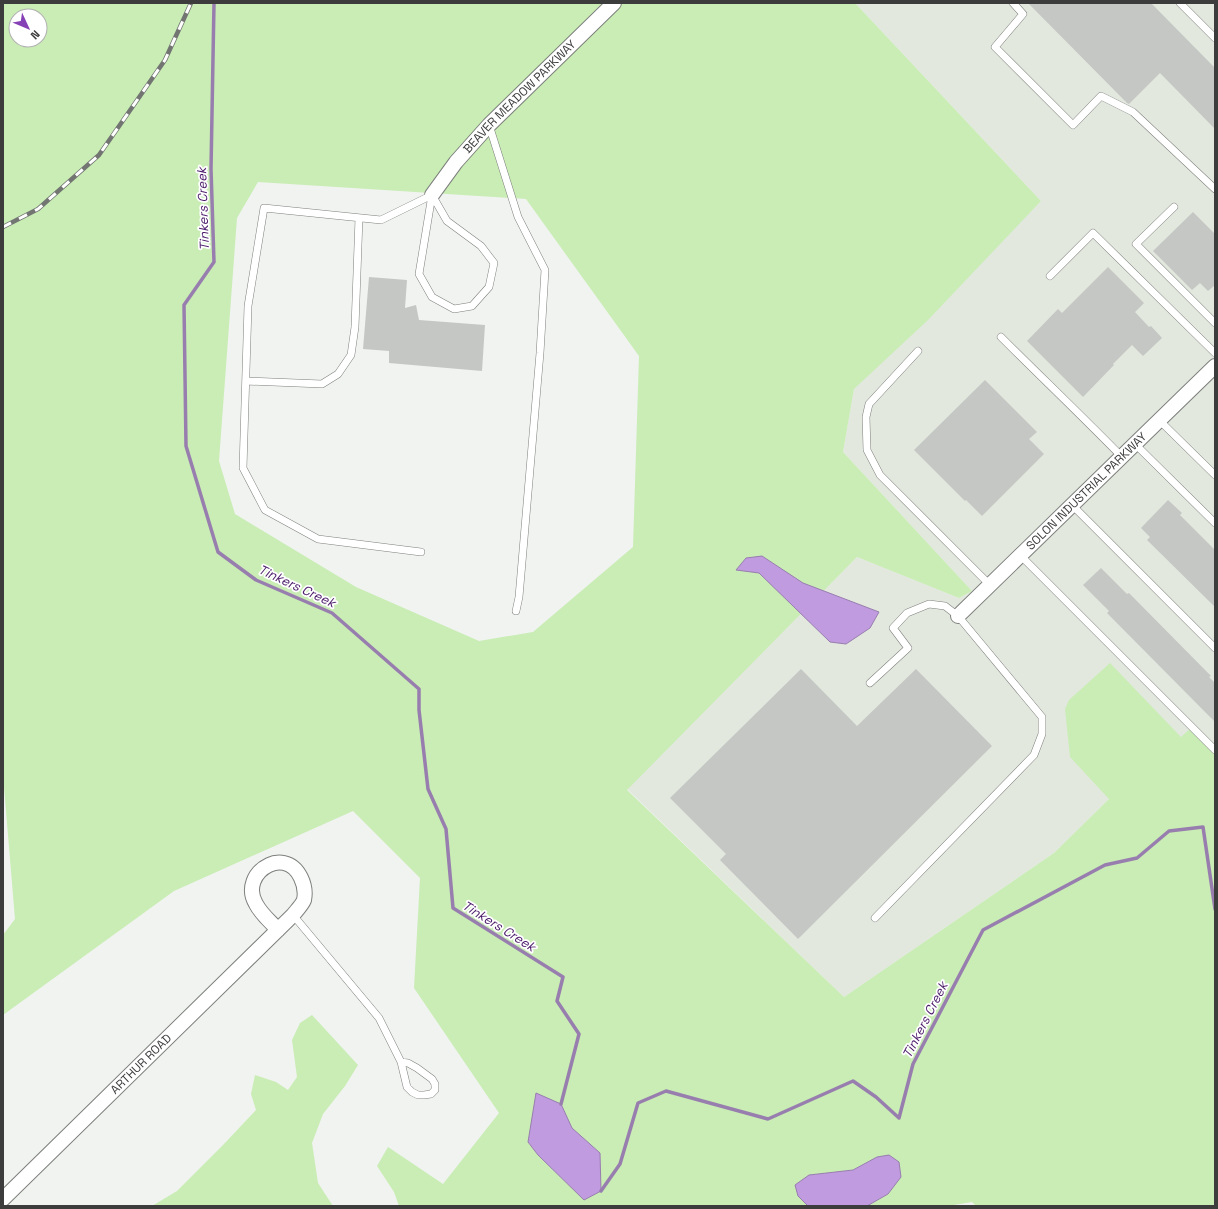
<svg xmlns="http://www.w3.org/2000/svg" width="1218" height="1209" font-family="'Space Grotesk',sans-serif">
<rect width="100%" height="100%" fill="#f0f3ef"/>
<path fill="#e2e8de" d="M 855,3 L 1215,3 L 1215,750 L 1109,799 L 1054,853 L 844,997 L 627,789 L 857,557 L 959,598 L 972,591 L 843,452 L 854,389 L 1041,201 Z"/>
<path fill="#c9edb5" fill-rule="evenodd" d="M 3,3 L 855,3 L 1041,201 L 928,320 L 854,389 L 843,452 L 972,591 L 959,598 L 857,557 L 627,790 L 844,997 L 1054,853 L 1109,799 L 1070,757 L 1065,709 L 1069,700 L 1110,663 L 1181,737 L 1192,727 L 1215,750 L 1215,1206 L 976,1206 L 972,1202 L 948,1206 L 867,1206 L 888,1194 L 877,1157 L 853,1170 L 809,1175 L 798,1196 L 808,1206 L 399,1206 L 394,1192 L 377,1166 L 388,1147 L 443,1184 L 499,1113 L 414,988 L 420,878 L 353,811 L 174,891 L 3,1015 L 3,935 L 15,919 L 3,775 ZM 16,16 L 40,16 L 40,40 L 16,40 ZM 258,182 L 526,199 L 639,356 L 633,547 L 533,632 L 479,641 L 356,587 L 235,514 L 219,461 L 237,218 ZM 561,1104 L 572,1128 L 584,1199 L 538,1155 L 528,1142 Z
M 312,1015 L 358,1065 L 345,1086 L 323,1114 L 312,1143 L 318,1183 L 333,1206 L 152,1206 L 177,1191 L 224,1144 L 256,1110 L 251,1094 L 255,1075 L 276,1082 L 288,1090 L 297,1077 L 292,1040 L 300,1023 Z"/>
<path fill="#c09be0" stroke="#987eae" d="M 762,556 L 803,583 L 879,612 L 870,628 L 846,644 L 830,642 L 759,573 L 736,570 L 746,558 Z
M 536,1093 L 561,1104 L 572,1128 L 600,1153 L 601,1191 L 584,1200 L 538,1155 L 528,1142 Z
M 889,1155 L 899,1162 L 901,1177 L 888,1194 L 867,1206 L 808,1206 L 798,1196 L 795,1185 L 809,1175 L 853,1170 L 877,1157 Z"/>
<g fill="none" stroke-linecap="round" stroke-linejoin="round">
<path stroke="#987eae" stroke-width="3.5" d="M 214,3 L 211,169 L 214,262 L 184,305 L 186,446 L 218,552 L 256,580 L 332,613 L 419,689 L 419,710 L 428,789 L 446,829 L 453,908 L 563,977 L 557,1001 L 579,1034 L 561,1104
M 601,1191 L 620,1164 L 638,1103 L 666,1091 L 768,1119 L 853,1081 L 876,1097 L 899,1118 L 913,1064 L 983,930 L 1105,865 L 1137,858 L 1169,831 L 1203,827 L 1215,909"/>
</g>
<path fill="#c5c7c4" d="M 1028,3 L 1151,3 L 1215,68 L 1215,129 L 1160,73 L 1129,104 L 1127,103 Z
M 1193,212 L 1215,234 L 1215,285 L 1208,291 L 1200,283 L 1192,290 L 1153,251 Z
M 1108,267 L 1144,303 L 1135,312 L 1149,327 L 1151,326 L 1162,338 L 1143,356 L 1132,345 L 1113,364 L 1114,365 L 1083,397 L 1027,341 L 1058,309 L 1062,313 Z
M 369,277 L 407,280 L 405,308 L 416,305 L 419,320 L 485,325 L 482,371 L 389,363 L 389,351 L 363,349 Z
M 985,380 L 1037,432 L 1029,439 L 1044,454 L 982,516 L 966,500 L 965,501 L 914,450 Z
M 1168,500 L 1182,513 L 1180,515 L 1215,550 L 1215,607 L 1147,540 L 1150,537 L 1141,528 Z
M 1101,568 L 1127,594 L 1129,593 L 1211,676 L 1209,677 L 1215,683 L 1215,722 L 1107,613 L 1109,611 L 1083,585 Z
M 801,669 L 857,726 L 916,669 L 992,746 L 798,939 L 720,860 L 726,854 L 670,798 Z"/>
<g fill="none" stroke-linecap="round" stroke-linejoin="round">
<defs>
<path id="lane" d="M 1013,3 L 1023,14 L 995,47 L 1073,125 L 1101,96 L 1133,112 L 1215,189
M 1180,3 L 1215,38
M 489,125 L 518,217 L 545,270 L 540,353 L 519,597 L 516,611
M 432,195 L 447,221 L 481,246 L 494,263 L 489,287 L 472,306 L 454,309 L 432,297 L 419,274 Z
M 1174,207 L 1136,244 L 1215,323
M 1050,276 L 1093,233 L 1215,353
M 1001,337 C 1041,377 1082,416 1122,457
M 918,351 L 869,404 L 866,417 L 867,450 L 880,475 L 990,585
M 246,381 L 322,384 L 338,374 L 351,355 L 355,327 L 359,218
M 1159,420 L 1215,475
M 1135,444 L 1215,523
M 1072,505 L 1215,648
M 421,552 L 318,539 L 265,510 L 243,468 L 248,306 L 264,208 L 381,220 L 432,195
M 1020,555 L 1215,750
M 870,683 L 908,648 L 893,628 L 907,613 L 929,604 L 945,606 L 958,616 L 1042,717 L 1042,734 L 1034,755 L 875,918
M 293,915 L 379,1018 L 401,1062 L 407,1087 L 412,1092 L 418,1095 L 424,1095 L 431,1094 L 435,1090 L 435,1084 L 432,1079 L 417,1068 L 408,1063 L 401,1062"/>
<g id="street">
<path id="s1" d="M 432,195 L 456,162 L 489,125 L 614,3"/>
<path id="s2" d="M 958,616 L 1215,366"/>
<path id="s3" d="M 3,1199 L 293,915 C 296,911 302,905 304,900 C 307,886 299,866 284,863 C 279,862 273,863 269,865 C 254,872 247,889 256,904 C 261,914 271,922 278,930"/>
</g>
</defs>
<use href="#lane" stroke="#7e807d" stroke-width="8"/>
<use href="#street" stroke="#7e807d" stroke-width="16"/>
<use href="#lane" stroke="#fff" stroke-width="7"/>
<use href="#street" stroke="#fff" stroke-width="14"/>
<defs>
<path id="rail" d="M 3,227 L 38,209 L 99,155 L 165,60 L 191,3"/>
</defs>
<use href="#rail" stroke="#737573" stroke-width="4.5"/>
<use href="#rail" stroke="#fff" stroke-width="3" stroke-dasharray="9" stroke-linecap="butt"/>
</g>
<g text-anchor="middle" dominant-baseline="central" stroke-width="3.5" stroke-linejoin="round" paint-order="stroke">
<g font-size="12" fill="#3b3c3b" stroke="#fff">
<text stroke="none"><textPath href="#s1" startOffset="132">BEAVER MEADOW PARKWAY</textPath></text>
<text stroke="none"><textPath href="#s2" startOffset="179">SOLON INDUSTRIAL PARKWAY</textPath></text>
<text stroke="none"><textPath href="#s3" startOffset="193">ARTHUR ROAD</textPath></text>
</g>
<g font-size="13" font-style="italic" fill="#4a1a6a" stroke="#fff">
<text transform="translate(203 209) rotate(-92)">Tinkers Creek</text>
<text transform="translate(297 586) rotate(25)">Tinkers Creek</text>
<text transform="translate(499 926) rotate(32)">Tinkers Creek</text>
<text transform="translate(925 1020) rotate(-63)">Tinkers Creek</text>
</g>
</g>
<rect width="1218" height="1209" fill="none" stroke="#3b3c3b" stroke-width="8"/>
<g transform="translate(28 28) rotate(134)"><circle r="19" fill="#ffffff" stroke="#b1b1b1"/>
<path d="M0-3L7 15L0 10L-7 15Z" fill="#8541b5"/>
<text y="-6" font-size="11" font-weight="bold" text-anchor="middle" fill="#3b3c3b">N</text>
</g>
</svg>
